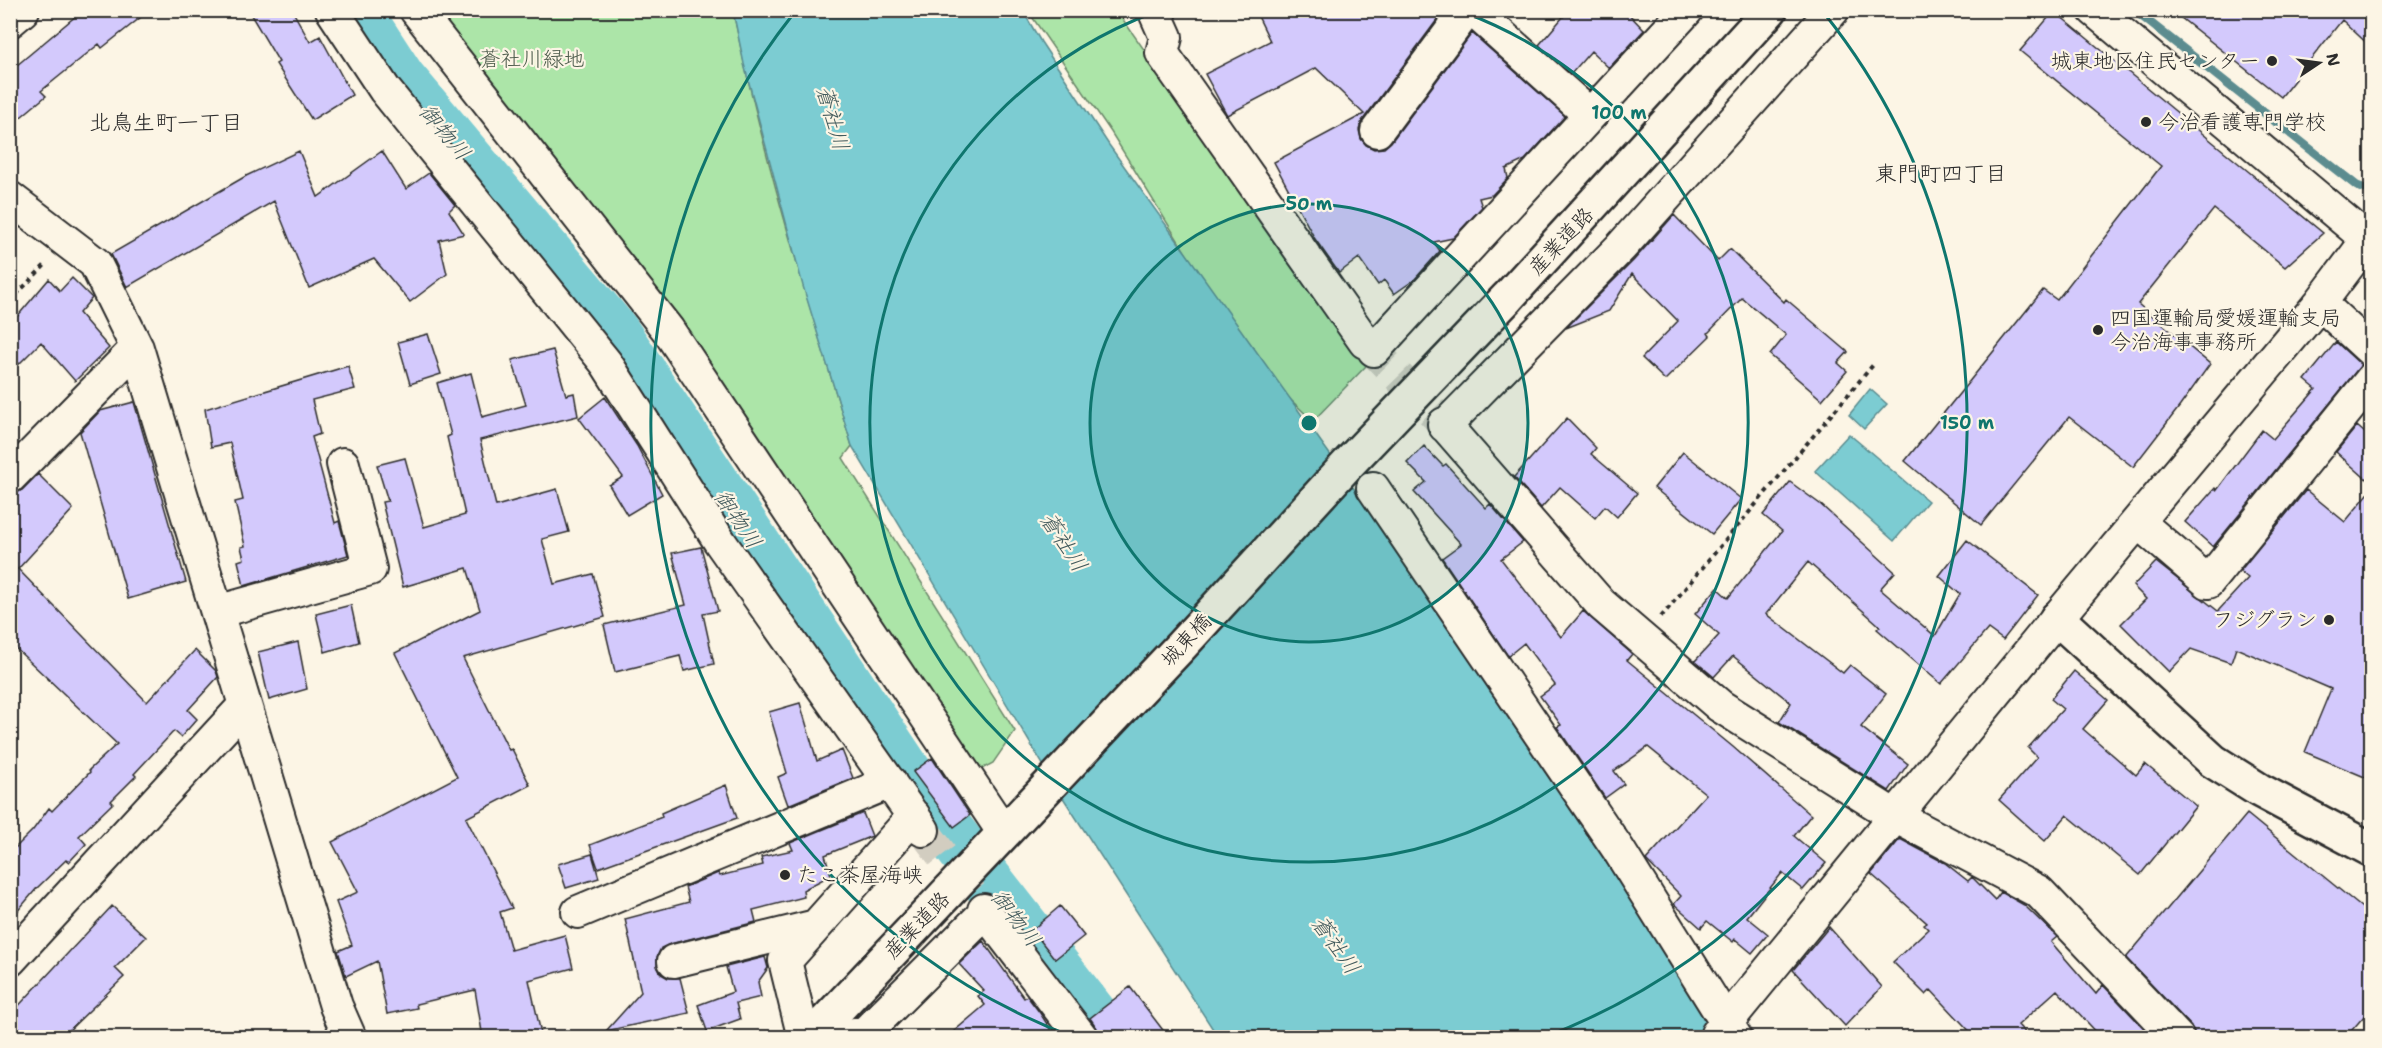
<svg xmlns="http://www.w3.org/2000/svg" width="2382" height="1048" font-family="'Shantell Sans','Klee One',sans-serif">
<rect width="100%" height="100%" fill="#fcf5e5"/>
<filter id="ink" filterUnits="userSpaceOnUse"><feTurbulence type="fractalNoise" baseFrequency=".0167" numOctaves="2"/><feDisplacementMap in="SourceGraphic" scale="12" xChannelSelector="R" yChannelSelector="G"/><feConvolveMatrix kernelMatrix="1 2 1 2 8 2 1 2 1" color-interpolation-filters="sRGB"/></filter>
<g filter="url(#ink)">
<path fill="#ace5a8" stroke="#6c886a" stroke-width="1.5" d="M 431,11 L 733,11 C 763,158 808,302 852,446 L 843,458 L 1015,731 L 993,763 L 980,770 Z
M 1028,11 L 1117,11 L 1366,366 L 1313,421 L 1273,383 L 1228,321 L 1111,132 Z"/>
<path fill="#7bccd2" stroke="#5b8c8f" stroke-width="1.5" d="M 733,11 L 1023,11 L 1041,42 L 1109,145 L 1346,477 L 1724,1037 L 1218,1037 L 1060,793 L 852,446 L 803,286 L 744,64 Z
M 1870,389 L 1887,404 L 1864,429 L 1849,415 Z
M 1849,434 L 1928,501 L 1894,541 L 1815,471 Z"/>
<g fill="none" stroke-linecap="round" stroke-linejoin="round">
<path stroke="#5b8c8f" stroke-width="9" d="M 2134,10 L 2357,186 L 2372,191"/>
<path stroke="#7bccd2" stroke-width="52" d="M 355,10 L 400,79 L 614,333 L 928,805 L 1110,1038"/>
</g>
<path fill="#d3c9fc" stroke="#2b2b2b" stroke-width="1.5" d="M 83,10 L 150,10 L 102,48 L 99,44 L 41,91 L 46,96 L 10,126 L 10,71 Z
M 248,10 L 292,10 L 310,42 L 320,36 L 352,95 L 312,120 L 276,64 L 279,62 Z
M 1255,10 L 1443,12 L 1362,121 L 1359,130 L 1361,139 L 1366,145 L 1374,149 L 1384,148 L 1391,142 L 1472,33 L 1565,116 L 1525,160 L 1506,169 L 1508,178 L 1492,195 L 1479,198 L 1482,207 L 1453,238 L 1434,242 L 1440,251 L 1414,280 L 1394,294 L 1384,280 L 1378,285 L 1359,258 L 1339,273 L 1315,239 L 1274,162 L 1364,114 L 1316,68 L 1227,115 L 1205,74 L 1270,41 Z
M 1569,10 L 1625,10 L 1644,30 L 1609,68 L 1591,51 L 1571,74 L 1539,45 Z
M 2171,10 L 2372,10 L 2372,48 L 2342,20 L 2281,97 Z
M 2054,11 L 2323,233 L 2285,267 L 2214,209 L 2138,304 L 2210,364 L 2180,406 L 2133,467 L 2069,417 L 1981,525 L 1905,461 L 2043,290 L 2057,300 L 2161,166 L 2020,51 Z
M 299,151 L 318,197 L 382,151 L 406,189 L 429,173 L 455,205 L 449,211 L 464,234 L 439,240 L 447,274 L 410,302 L 374,259 L 309,288 L 274,201 L 127,287 L 111,254 L 246,176 Z
M 1674,215 L 1718,261 L 1730,249 L 1784,302 L 1786,299 L 1848,352 L 1838,363 L 1847,371 L 1822,400 L 1770,355 L 1786,335 L 1742,298 L 1708,333 L 1710,336 L 1665,380 L 1642,358 L 1678,321 L 1632,274 L 1609,311 L 1566,328 L 1634,260 Z
M 72,278 L 92,298 L 79,313 L 109,348 L 75,381 L 41,342 L 10,373 L 10,325 L 49,279 L 60,291 Z
M 428,334 L 441,374 L 410,384 L 398,342 Z
M 2336,342 L 2361,365 L 2213,547 L 2185,522 L 2215,488 L 2217,490 L 2262,430 L 2273,439 L 2316,389 L 2305,380 Z
M 553,350 L 566,395 L 574,393 L 578,416 L 480,440 L 496,506 L 557,489 L 569,532 L 542,539 L 554,584 L 593,574 L 605,617 L 463,658 L 509,750 L 512,749 L 530,785 L 466,818 L 512,908 L 500,912 L 511,950 L 565,935 L 573,968 L 529,980 L 542,1038 L 483,1038 L 475,990 L 416,1004 L 417,1008 L 387,1014 L 377,961 L 346,976 L 338,951 L 352,945 L 336,902 L 358,892 L 332,842 L 457,777 L 395,653 L 480,610 L 467,568 L 403,587 L 382,502 L 388,501 L 377,465 L 405,458 L 424,527 L 465,515 L 447,437 L 451,435 L 437,383 L 471,373 L 482,417 L 526,405 L 512,360 Z
M 348,366 L 355,389 L 312,400 L 320,434 L 312,437 L 335,523 L 339,521 L 348,555 L 244,586 L 238,561 L 244,559 L 241,547 L 245,546 L 235,502 L 243,500 L 230,443 L 211,447 L 205,409 Z
M 605,397 L 637,446 L 662,494 L 627,515 L 609,485 L 623,477 L 579,418 Z
M 134,402 L 186,582 L 128,599 L 80,432 L 100,411 Z
M 1567,418 L 1596,448 L 1591,454 L 1637,493 L 1617,517 L 1605,506 L 1595,518 L 1560,487 L 1541,508 L 1514,477 Z
M 2357,426 L 2372,439 L 2372,484 L 2336,452 Z
M 1424,446 L 1443,466 L 1446,464 L 1486,508 L 1490,504 L 1523,542 L 1501,559 L 1561,637 L 1583,611 L 1632,654 L 1627,660 L 1733,747 L 1811,815 L 1794,836 L 1826,863 L 1803,890 L 1782,873 L 1747,917 L 1768,934 L 1752,953 L 1735,939 L 1733,942 L 1707,921 L 1701,928 L 1674,904 L 1681,896 L 1646,860 L 1706,794 L 1648,747 L 1614,771 L 1624,784 L 1605,798 L 1557,727 L 1561,725 L 1540,696 L 1555,685 L 1524,643 L 1508,656 L 1442,558 L 1461,544 L 1414,492 L 1426,482 L 1407,463 Z
M 1683,452 L 1741,499 L 1712,534 L 1654,488 Z
M 38,474 L 73,509 L 18,569 L 147,702 L 195,650 L 216,671 L 218,677 L 188,710 L 197,719 L 181,737 L 174,731 L 134,774 L 136,776 L 111,801 L 113,803 L 79,836 L 86,844 L 69,862 L 66,860 L 37,888 L 10,920 L 10,853 L 33,830 L 49,808 L 52,811 L 90,772 L 89,770 L 117,744 L 10,643 L 10,494 L 22,490 Z
M 1790,482 L 1820,504 L 1895,572 L 1880,589 L 1935,636 L 1960,594 L 1939,576 L 1967,540 L 2038,595 L 2003,640 L 1988,629 L 1941,684 L 1877,629 L 1880,626 L 1808,562 L 1766,614 L 1843,673 L 1850,665 L 1886,694 L 1861,727 L 1908,764 L 1889,791 L 1779,722 L 1791,703 L 1733,656 L 1714,677 L 1695,661 L 1719,635 L 1695,614 L 1717,588 L 1728,598 L 1782,531 L 1763,515 Z
M 2372,489 L 2372,780 L 2305,752 L 2331,689 L 2236,648 L 2231,663 L 2191,649 L 2169,672 L 2121,624 L 2146,599 L 2133,586 L 2156,562 L 2218,611 L 2248,578 L 2240,571 L 2306,490 L 2345,522 Z
M 701,547 L 718,611 L 703,614 L 714,664 L 684,671 L 680,656 L 615,672 L 604,625 L 686,605 L 672,553 Z
M 351,605 L 359,642 L 325,652 L 316,614 Z
M 298,642 L 307,689 L 269,700 L 258,652 Z
M 2074,671 L 2108,700 L 2083,729 L 2136,775 L 2145,764 L 2196,806 L 2140,875 L 2067,815 L 2045,841 L 1999,800 L 2037,757 L 2028,748 L 2063,709 L 2051,699 Z
M 800,703 L 817,761 L 842,750 L 853,778 L 788,805 L 778,777 L 787,773 L 769,712 Z
M 932,758 L 970,815 L 954,827 L 913,772 Z
M 726,785 L 737,818 L 598,868 L 590,845 L 662,817 L 661,813 Z
M 863,813 L 872,836 L 825,855 L 831,875 L 803,890 L 804,897 L 753,910 L 756,922 L 670,944 L 661,948 L 657,957 L 657,966 L 661,974 L 668,978 L 680,978 L 689,1013 L 606,1031 L 641,992 L 625,919 L 689,902 L 685,887 L 718,873 L 720,876 L 763,865 L 761,857 L 793,850 L 790,843 Z
M 2247,814 L 2372,916 L 2372,1007 L 2345,1038 L 2195,1038 L 2191,1026 L 2126,958 Z
M 1900,839 L 1945,863 L 1968,881 L 1972,877 L 1995,900 L 2001,892 L 2024,905 L 2057,937 L 2051,942 L 2096,994 L 2103,985 L 2153,1038 L 2102,1038 L 2057,990 L 2018,1025 L 2030,1038 L 1976,1038 L 1931,990 L 1926,995 L 1893,962 L 1928,929 L 1924,925 L 1927,923 L 1871,874 Z
M 592,854 L 599,878 L 566,888 L 558,864 Z
M 112,906 L 146,937 L 115,968 L 124,977 L 61,1038 L 28,1038 L 10,1019 L 10,1015 Z
M 1060,906 L 1084,936 L 1055,959 L 1032,930 Z
M 1829,927 L 1882,987 L 1845,1026 L 1793,970 Z
M 983,941 L 1024,998 L 1027,996 L 1040,1013 L 1056,1038 L 946,1038 L 985,1005 L 978,996 L 984,991 L 959,964 Z
M 765,957 L 768,968 L 758,982 L 761,997 L 736,1003 L 740,1019 L 707,1031 L 698,1005 L 733,992 L 726,967 Z
M 1130,987 L 1169,1038 L 1100,1038 L 1097,1028 L 1090,1018 Z"/>
<g fill="none" stroke-linecap="round" stroke-linejoin="round">
<path stroke="#d2cdc0" stroke-width="32" stroke-dasharray="32 16" stroke-linecap="butt" d="M 1365,342 L 1444,424
M 923,830 L 984,910"/>
<defs>
<path id="street" d="M 332,10 L 385,90 L 606,363 L 720,542 L 923,830
M 416,10 L 668,330 L 1004,833
M 1154,10 L 1166,37 L 1162,53 L 1365,342
M 1473,10 L 1590,115
M 2094,10 L 2367,239
M 10,21 L 23,10
M 1377,131 L 1467,10
M 10,198 L 95,263 L 137,348 L 336,1006 L 350,1038
M 2320,303 L 2372,351
M 1374,350 L 1687,10
M 1444,424 L 1601,604 L 1720,706 L 1895,816 L 2039,892 L 2178,1038
M 1445,426 L 1621,247 L 1833,10
M 10,477 L 137,348
M 1373,488 L 1618,849 L 1736,1038
M 2138,522 L 2208,582 L 2372,379
M 217,612 L 370,569 L 343,464
M 984,910 L 1082,1038
M 578,912 L 890,782
M 10,960 L 245,705
M 674,961 L 816,926
M 1717,1034 L 2057,618 L 2320,303 L 2372,234
M 804,1038 L 785,961 L 914,816
M 832,1038 L 866,1032 L 985,913"/>
<path id="secondary" d="M 2057,618 L 2213,761 L 2259,790 L 2372,850
M 810,1038 L 1181,646 L 1346,466 L 1508,297 L 1770,10"/>
</defs>
<use href="#street" stroke="#2b2b2b" stroke-width="36"/>
<use href="#secondary" stroke="#2b2b2b" stroke-width="38"/>
<path stroke="#2b2b2b" stroke-width="4" stroke-dasharray="4.5 4.5" stroke-linecap="butt" d="M 10,301 L 46,264
M 1661,617 L 1873,365"/>
<use href="#street" stroke="#fcf5e5" stroke-width="32"/>
<use href="#secondary" stroke="#fcf5e5" stroke-width="33"/>
</g>
</g>
<circle cx="1309" cy="423" r="219" fill="#0f766e" fill-opacity=".12"/>
<g fill="none" stroke="#0f766e" stroke-width="3">
<circle cx="1309" cy="423" r="219"/>
<path d="M1463 12A439 439 0 1 1 1155 12"/>
<path d="M1073 1037A658 658 0 0 1 794 13M1824 13A658 658 0 0 1 1545 1037"/>
</g>
<g fill="#2b2b2b" stroke="#fcf5e5" stroke-width="2">
<circle cx="2272" cy="61" r="6"/>
<circle cx="2146" cy="122" r="6"/>
<circle cx="2098" cy="330" r="6"/>
<circle cx="2329" cy="620" r="6"/>
<circle cx="785" cy="875" r="6"/>
</g>
<g text-anchor="middle" dominant-baseline="central" stroke-width="4.5" stroke-linejoin="round" paint-order="stroke">
<g font-size="21" fill="#4b5a4a" stroke="#fcf5e5">
<text x="532" y="59">蒼社川緑地</text>
</g>
<g font-size="21" fill="#2b2b2b" stroke="#fcf5e5" text-anchor="start">
<text x="2260" y="61" text-anchor="end">城東地区住民センター</text>
<text x="2158" y="122">今治看護専門学校</text>
<text x="2110" y="318">四国運輸局愛媛運輸支局<tspan x="2110" dy="24">今治海事事務所</tspan></text>
<text x="2317" y="620" text-anchor="end">フジグラン</text>
<text x="797" y="875">たこ茶屋海峡</text>
</g>
<g font-size="21" fill="#2b2b2b" stroke="#fcf5e5">
<text transform="translate(1561 241) rotate(-47)">産業道路</text>
<text transform="translate(1186 640) rotate(-47)">城東橋</text>
<text transform="translate(917 925) rotate(-46)">産業道路</text>
</g>
<g font-size="22" font-style="italic" fill="#435b5d" stroke="#fcf5e5">
<text transform="translate(833 118) rotate(74)">蒼社川</text>
<text transform="translate(445 132) rotate(50)">御物川</text>
<text transform="translate(738 519) rotate(56)">御物川</text>
<text transform="translate(1064 542) rotate(57)">蒼社川</text>
<text transform="translate(1016 918) rotate(52)">御物川</text>
<text transform="translate(1336 945) rotate(55)">蒼社川</text>
</g>
<g font-size="22" fill="#2b2b2b" stroke="#fcf5e5">
<text x="166" y="122">北鳥生町一丁目</text>
<text x="1941" y="173">東門町四丁目</text>
</g>
</g>
<circle cx="1309" cy="423" r="9" fill="#0f766e" stroke="#fcf5e5" stroke-width="3"/>
<g font-size="18" text-anchor="middle" font-weight="bold" fill="#0f766e" stroke="#fcf5e5" stroke-width="4.5" stroke-linejoin="round" paint-order="stroke">
<text x="1619" y="119">100 m</text>
<text x="1309" y="210">50 m</text>
<text x="1967" y="429">150 m</text>
</g>
<rect width="2382" height="1048" fill="none" stroke="#fcf5e5" stroke-width="36"/>
<rect x="18" y="18" width="2346" height="1012" fill="none" stroke="#2b2b2b" stroke-width="2" filter="url(#ink)"/>
<g transform="translate(2319 63) rotate(77)" stroke="#fcf5e5" stroke-width="4.5" paint-order="stroke">
<path d="M0-4.5L10 22L0 15L-10 22Z" fill="#2b2b2b"/>
<text y="-9" font-size="16" font-weight="bold" text-anchor="middle" fill="#2b2b2b">N</text>
</g>
</svg>
